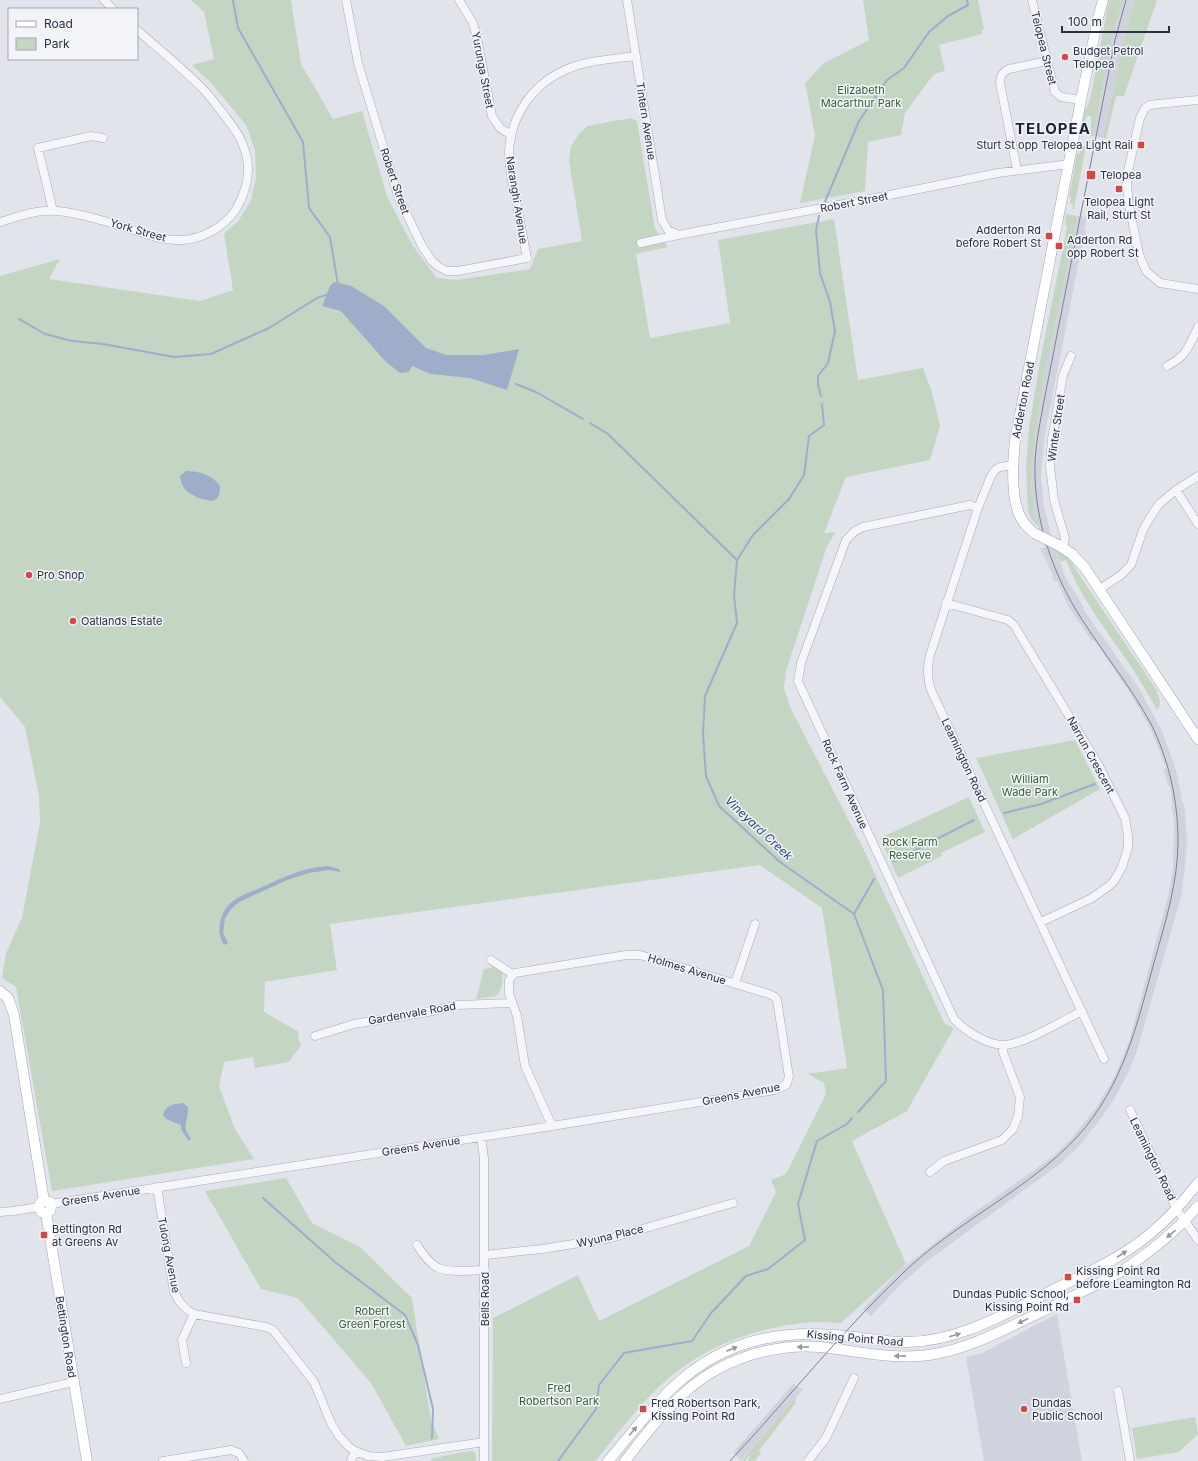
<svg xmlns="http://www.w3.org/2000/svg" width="1198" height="1461" font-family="Inter,sans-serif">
<rect width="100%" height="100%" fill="#e2e4eb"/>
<path fill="#d0d3dd" d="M 1123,0 L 1134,0 L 1124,40 L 1103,138 L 1093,136 L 1113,33 Z
M 1078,216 L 1087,217 L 1084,230 L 1087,231 L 1081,250 L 1045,434 L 1041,476 L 1044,507 L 1055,550 L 1066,578 L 1084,608 L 1083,609 L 1140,690 L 1161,729 L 1173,761 L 1178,778 L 1182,803 L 1184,803 L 1187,838 L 1186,858 L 1181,897 L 1136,1054 L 1127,1075 L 1113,1101 L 1099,1121 L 1077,1148 L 1061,1163 L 926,1262 L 900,1285 L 871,1316 L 863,1309 L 899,1271 L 965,1219 L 1051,1158 L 1070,1140 L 1096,1108 L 1114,1078 L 1129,1042 L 1168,897 L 1173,869 L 1174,824 L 1170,786 L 1168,786 L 1164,769 L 1166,768 L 1160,753 L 1152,732 L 1134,699 L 1094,640 L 1092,641 L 1070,609 L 1069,608 L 1057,581 L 1054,581 L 1052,578 L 1053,576 L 1040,548 L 1045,548 L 1034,513 L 1033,498 L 1031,498 L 1033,453 L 1044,377 Z
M 1057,1314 L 1082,1461 L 984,1461 L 966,1357 L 982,1353 Z
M 793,1384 L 803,1389 L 741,1461 L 733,1453 Z"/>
<path fill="#c5d5c3" d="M 191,0 L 291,0 L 301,64 L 333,119 L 362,111 L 387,196 L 413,246 L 437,278 L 456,280 L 530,269 L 538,249 L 582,241 L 569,161 L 571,146 L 579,134 L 587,126 L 631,118 L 637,121 L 655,229 L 668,247 L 636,254 L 650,338 L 730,323 L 718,240 L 834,219 L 858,380 L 923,368 L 932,392 L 940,426 L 930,460 L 846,477 L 824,533 L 836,532 L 827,546 L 786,671 L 784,688 L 790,707 L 862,846 L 945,1024 L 954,1028 L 907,1111 L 852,1141 L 906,1264 L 841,1323 C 831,1323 820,1321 811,1322 C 757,1327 704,1346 663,1383 C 638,1406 617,1435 595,1461 L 492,1461 L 493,1318 L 578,1275 L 599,1321 L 749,1246 L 776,1192 L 771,1180 L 786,1174 L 826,1094 L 824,1083 L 808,1074 L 847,1068 L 822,908 L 760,865 L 330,924 L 337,970 L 265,982 L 264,1012 L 299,1032 L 298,1039 L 301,1045 L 289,1062 L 255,1068 L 253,1057 L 224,1062 L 219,1086 L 235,1129 L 254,1159 L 52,1191 L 16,987 L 2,978 L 6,953 L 22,918 L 40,822 L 39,796 L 25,727 L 0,697 L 0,276 L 60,259 L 49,279 L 200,301 L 233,290 L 224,234 L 239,220 L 251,200 L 256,177 L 255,150 L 246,125 L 211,83 L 192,65 L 214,59 L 204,12 Z
M 863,0 L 978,0 L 984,29 L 982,30 L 982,34 L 939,45 L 945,71 L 934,74 L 905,113 L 901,135 L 868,142 L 865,191 L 800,203 L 815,135 L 805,83 L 824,63 L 869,40 Z
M 1109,0 L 1123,0 L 1113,33 L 1093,136 L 1091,136 L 1091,116 L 1087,116 L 1081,128 L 1085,110 L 1090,100 Z
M 1134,0 L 1157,0 L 1124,96 L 1116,96 L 1106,138 L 1103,138 L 1124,40 Z
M 1081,145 L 1086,146 L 1074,209 L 1072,209 L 1073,204 L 1070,203 L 1071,197 L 1069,197 L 1077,153 L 1079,154 Z
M 1066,214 L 1078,216 L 1044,377 L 1033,453 L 1032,481 L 1031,481 L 1032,494 L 1031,494 L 1031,498 L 1033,498 L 1034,513 L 1039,527 L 1033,521 L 1028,511 L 1026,466 L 1029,428 L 1040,361 L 1067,228 L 1065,224 Z
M 1055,550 C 1067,554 1072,562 1078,573 L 1156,689 L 1160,702 L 1159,708 L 1156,709 C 1131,657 1087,615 1066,560 L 1060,562 Z
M 1075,740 L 1100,789 L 1013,839 L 976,758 Z
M 969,797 L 985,832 L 941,853 L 942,856 L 898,878 L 880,838 Z
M 494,967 L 502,971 C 503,982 503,988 496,996 L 476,999 L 484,969 Z
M 286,1178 L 312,1223 L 360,1247 L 412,1298 L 431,1420 L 439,1439 L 406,1446 L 371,1383 L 298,1298 L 261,1289 L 205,1191 Z
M 796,1396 L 795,1404 L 759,1451 L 761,1453 L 755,1461 L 747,1461 L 750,1457 L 749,1456 L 745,1461 L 742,1461 Z
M 1195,1417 L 1198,1434 L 1179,1452 L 1137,1459 L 1132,1428 Z
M 473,1451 L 476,1455 L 476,1461 L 432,1461 L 430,1459 L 463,1452 Z"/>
<path fill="#9eadca" d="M 334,282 L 351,286 L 384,306 L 426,348 L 446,355 L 484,355 L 519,349 L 507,390 L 470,378 L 431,374 L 412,366 L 409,372 L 400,373 L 385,361 L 341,311 L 322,306 L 330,286 Z
M 186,471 C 198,471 213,475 220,486 C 220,490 220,497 215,500 C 208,503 190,495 186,490 C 182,486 181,481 180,476 Z
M 328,866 L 339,869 L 340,872 L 329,870 L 309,873 L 287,880 L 239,902 L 232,908 L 225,918 L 223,933 L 228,943 L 224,945 C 215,931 220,911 233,901 C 240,896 248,893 255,890 C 278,880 302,867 328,866 Z
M 183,1103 L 188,1107 C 189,1120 180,1127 191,1138 L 189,1141 L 181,1129 L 181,1125 L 166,1119 L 163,1115 C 165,1105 174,1104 183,1103 Z"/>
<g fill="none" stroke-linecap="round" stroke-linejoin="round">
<path stroke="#9eadca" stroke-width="2" d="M 233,0 L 238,28 L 303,142 L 309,208 L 330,237 L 338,285
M 824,204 L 859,121 L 887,80 L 904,68 L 929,32 L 948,16 L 968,5 L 967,0
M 819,216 L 816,230 L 820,273 L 830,302 L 835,331 L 828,363 L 818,376 L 818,385 L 821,396
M 19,319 L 45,334 L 72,341 L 103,344 L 174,357 L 211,354 L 269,328 L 317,298 L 329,294
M 516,384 L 536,392 L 583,419
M 822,404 L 824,425 L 809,436 L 804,475 L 789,499 L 753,535 L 737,560 L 734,595 L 737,623 L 705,696 L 703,734 L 706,776 L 719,806 L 780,862 L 854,914 L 883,990 L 886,1081 L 858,1112
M 590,423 L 608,434 L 737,560
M 1004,813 L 1041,804 L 1095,784
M 894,861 L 974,820
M 854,914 L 874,879
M 263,1198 L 335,1262 L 405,1315 L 418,1345 L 433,1409 L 432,1438
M 558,1461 L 596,1409 L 599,1385 L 624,1353 L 692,1341 L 711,1313 L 746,1276 L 768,1269 L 805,1240 L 798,1204 L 817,1141 L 847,1124 L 852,1118"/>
<defs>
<path id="minor" d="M 104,0 L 113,9
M 346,0 L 358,63 L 398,196 L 422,246 L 432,261 L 439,267 L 447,271 L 458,271 L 527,258 C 523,237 519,216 515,195 C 512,181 509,166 509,152 C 511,114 534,82 570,68 C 590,60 614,59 636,56
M 459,0 L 473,23 L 477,38 L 492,116 L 500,128 L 511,135
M 627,0 L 662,220 L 668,230 L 678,235
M 1032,0 L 1055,92 L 1061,97 L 1081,100
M 1198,100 L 1158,104 L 1150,105 L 1145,108 L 1140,118 L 1128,171 L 1127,184 L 1129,205 L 1139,254 L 1146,271 L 1160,283 L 1198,289
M 1017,170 L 1000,83 C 1000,76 1002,72 1009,69 L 1047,61
M 53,211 L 38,148 L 91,136 L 103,138
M 0,222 C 14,218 29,212 44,211 C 67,209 105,221 127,228 C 144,233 162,241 180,240 C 201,240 225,227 236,209 C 248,189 252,167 243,145 C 239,133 231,124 224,115 C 217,106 210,96 203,89 C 182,68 159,49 137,30
M 641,243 L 678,235 L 865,200 L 998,173 L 1069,164
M 1167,366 C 1187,356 1189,346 1198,327
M 1013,465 L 1000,467 L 996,469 L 991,476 L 978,508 L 930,655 C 927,668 927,677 931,690 L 1104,1059
M 1176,490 L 1198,524
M 978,508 L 970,505 L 863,527 L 855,531 L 846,540 L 801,663 L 798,681 L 954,1019 C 965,1031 986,1044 1002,1045 C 1021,1046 1064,1020 1082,1011
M 1063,548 L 1065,538 L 1054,500 L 1050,466 L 1052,439 L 1063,375 L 1071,356
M 1100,589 L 1121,575 L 1131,565 L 1143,530 L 1148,521 L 1159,504 L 1176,490 L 1198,476
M 946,603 L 1008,620 L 1014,625 L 1098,764 L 1125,818 L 1128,836 L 1128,848 L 1122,867 L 1114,881 L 1109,886 L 1092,898 L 1041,922
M 491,960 L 512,974
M 735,983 L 755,924
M 315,1036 L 354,1024 L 428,1012 L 458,1005 L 511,1003
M 1130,1110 L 1176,1208 L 1198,1240
M 481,1137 L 484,1158 L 484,1461
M 930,1172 L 944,1161 L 1002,1140 L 1013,1129 L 1018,1116 L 1020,1097 L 1003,1052 L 1003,1045
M 157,1187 L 174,1292 C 179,1302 184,1309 194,1314 L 266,1327 L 273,1330 L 314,1382 L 331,1423 L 339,1436 L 349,1447 L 355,1451 L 368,1456 L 382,1457 L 484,1442
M 51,1204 L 552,1126 L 775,1090 L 786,1085 L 789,1077 L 777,1000 L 775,997 L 769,994 L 640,955 L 626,955 L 515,973 L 509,980 L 509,993 L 517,1016 L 525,1066 L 552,1126
M 0,1212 L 13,1211 L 39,1207
M 417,1245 C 422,1253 429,1263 438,1268 C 449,1273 472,1270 485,1270
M 485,1255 L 542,1249 L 611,1238 L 733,1203
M 186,1363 L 182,1340 L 194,1314
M 1118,1391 L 1130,1461
M 0,1399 L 73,1382
M 163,1461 L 231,1450 L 239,1453 L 244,1461
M 351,1461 L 355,1451
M 808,1461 L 826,1438 L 854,1378"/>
<path id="major" d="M 1034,533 C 1028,528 1022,522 1019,514 C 1011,495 1013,460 1015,440 L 1081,100 L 1098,18 L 1103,0
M 1058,545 L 1072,554 L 1085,568 L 1198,739
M 0,991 L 8,998 L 14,1015 L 44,1201
M 44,1201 L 50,1202 L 51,1207 L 50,1211 L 46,1213
M 44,1201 L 40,1203 L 39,1207 L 41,1212 L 46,1213
M 46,1213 L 87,1461
M 608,1461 C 650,1412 678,1368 741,1345 C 778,1332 816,1332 854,1337 C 872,1339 889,1343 908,1342 C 961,1341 1006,1313 1053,1290 C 1086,1273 1122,1258 1151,1233 C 1168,1219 1184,1201 1198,1183
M 625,1461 C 643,1438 661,1414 682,1395 C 719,1360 771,1343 821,1347 C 857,1351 893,1360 929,1355 C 969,1349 1003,1330 1039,1313 C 1067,1299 1095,1286 1122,1271 C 1150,1252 1176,1232 1198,1206"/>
</defs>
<use href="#minor" stroke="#a7aab5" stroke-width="9"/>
<use href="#major" stroke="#a2a7b6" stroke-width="11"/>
<use href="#minor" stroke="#f5f6f9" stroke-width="8"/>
<use href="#major" stroke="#fff" stroke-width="10"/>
<path stroke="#7c8294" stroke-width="1" d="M 730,1461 C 788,1399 841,1332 902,1274 C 954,1223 1028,1190 1077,1137 C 1124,1085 1137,1024 1155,959 C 1166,920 1178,881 1178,841 C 1178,801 1169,760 1151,724 C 1131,687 1104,654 1081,618 C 1054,576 1036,525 1035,475 C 1034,452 1039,429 1043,406 L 1115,40 L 1126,0"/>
<defs>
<path id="major-bridge" d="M 1034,533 L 1058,545"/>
</defs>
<use href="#major-bridge" stroke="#a2a7b6" stroke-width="11" stroke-linecap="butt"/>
<use href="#major-bridge" stroke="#fff" stroke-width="10"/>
</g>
<defs><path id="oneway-solid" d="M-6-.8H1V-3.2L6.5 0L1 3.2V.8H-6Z"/></defs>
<g fill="#9498a1">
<use href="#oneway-solid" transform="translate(1171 1234) rotate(139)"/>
<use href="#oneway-solid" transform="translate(1122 1254) rotate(-33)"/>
<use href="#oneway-solid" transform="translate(1023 1321) rotate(154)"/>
<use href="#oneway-solid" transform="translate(955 1335) rotate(-16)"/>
<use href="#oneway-solid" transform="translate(803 1347) rotate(179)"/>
<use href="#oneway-solid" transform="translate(732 1349) rotate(-23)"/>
<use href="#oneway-solid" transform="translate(900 1356) rotate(-179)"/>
<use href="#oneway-solid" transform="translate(633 1431) rotate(-50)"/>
</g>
<g fill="#cf484a" stroke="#f2f4f8" stroke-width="1.5">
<circle cx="1065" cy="57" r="4"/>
<rect x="1137" y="141" width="8" height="8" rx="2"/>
<rect x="1086" y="170" width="10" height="10" rx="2"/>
<rect x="1115" y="185" width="8" height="8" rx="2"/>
<rect x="1045" y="232" width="8" height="8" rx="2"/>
<rect x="1055" y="242" width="8" height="8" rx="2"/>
<circle cx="29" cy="575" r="4"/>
<circle cx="73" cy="621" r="4"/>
<rect x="40" y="1231" width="8" height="8" rx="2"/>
<rect x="1064" y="1273" width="8" height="8" rx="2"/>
<rect x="1073" y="1296" width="8" height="8" rx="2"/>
<rect x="639" y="1405" width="8" height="8" rx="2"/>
<circle cx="1024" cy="1409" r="4"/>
</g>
<g text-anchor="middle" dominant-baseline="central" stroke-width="3" stroke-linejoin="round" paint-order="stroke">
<g font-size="11" fill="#2a3043" stroke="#f2f4f8">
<text transform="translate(1044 48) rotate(76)">Telopea Street</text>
<text transform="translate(483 70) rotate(79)">Yurunga Street</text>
<text transform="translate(646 121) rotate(81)">Tintern Avenue</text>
<text transform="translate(395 181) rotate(71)">Robert Street</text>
<text transform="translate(517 200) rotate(81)">Naranghi Avenue</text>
<text transform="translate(854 202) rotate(-11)">Robert Street</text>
<text transform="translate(138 230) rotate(16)">York Street</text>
<text transform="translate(1023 400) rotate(-79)">Adderton Road</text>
<text transform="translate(1056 428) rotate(-82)">Winter Street</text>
<text transform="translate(1091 755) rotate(61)">Narrun Crescent</text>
<text transform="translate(964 760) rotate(65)">Leamington Road</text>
<text transform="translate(845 784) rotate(66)">Rock Farm Avenue</text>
<text transform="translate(687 969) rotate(17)">Holmes Avenue</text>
<text transform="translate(412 1013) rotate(-10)">Gardenvale Road</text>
<text transform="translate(741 1094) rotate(-11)">Greens Avenue</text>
<text transform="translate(421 1146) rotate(-9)">Greens Avenue</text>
<text transform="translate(1153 1159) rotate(64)">Leamington Road</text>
<text transform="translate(101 1196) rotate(-9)">Greens Avenue</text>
<text transform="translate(610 1236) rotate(-13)">Wyuna Place</text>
<text transform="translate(169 1255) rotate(79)">Tulong Avenue</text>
<text transform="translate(485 1299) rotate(-90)">Bells Road</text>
<text transform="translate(66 1337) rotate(81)">Bettington Road</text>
<text transform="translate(855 1338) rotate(5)">Kissing Point Road</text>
</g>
<g font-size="11" fill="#2a3043" stroke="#f2f4f8" text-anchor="start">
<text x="1073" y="51">Budget Petrol<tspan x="1073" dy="13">Telopea</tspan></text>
<text x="1133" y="145" text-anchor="end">Sturt St opp Telopea Light Rail</text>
<text x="1100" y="175">Telopea</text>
<text x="1119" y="202" text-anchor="middle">Telopea Light<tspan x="1119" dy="13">Rail, Sturt St</tspan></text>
<text x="1041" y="230" text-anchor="end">Adderton Rd<tspan x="1041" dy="13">before Robert St</tspan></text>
<text x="1067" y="240">Adderton Rd<tspan x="1067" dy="13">opp Robert St</tspan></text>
<text x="37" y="575">Pro Shop</text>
<text x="81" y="621">Oatlands Estate</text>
<text x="52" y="1229">Bettington Rd<tspan x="52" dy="13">at Greens Av</tspan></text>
<text x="1076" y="1271">Kissing Point Rd<tspan x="1076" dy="13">before Leamington Rd</tspan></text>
<text x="1069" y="1294" text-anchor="end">Dundas Public School,<tspan x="1069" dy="13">Kissing Point Rd</tspan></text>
<text x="651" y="1403">Fred Robertson Park,<tspan x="651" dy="13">Kissing Point Rd</tspan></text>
<text x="1032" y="1403">Dundas<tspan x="1032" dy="13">Public School</tspan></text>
</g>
<g font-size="11" fill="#395f37" stroke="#f2f4f8">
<text x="861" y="90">Elizabeth<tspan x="861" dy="13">Macarthur Park</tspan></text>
<text x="1030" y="779">William<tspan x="1030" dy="13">Wade Park</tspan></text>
<text x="910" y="842">Rock Farm<tspan x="910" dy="13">Reserve</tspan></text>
<text x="372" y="1311">Robert<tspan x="372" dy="13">Green Forest</tspan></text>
<text x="559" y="1388">Fred<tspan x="559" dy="13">Robertson Park</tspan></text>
</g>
<g font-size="12" font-style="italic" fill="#344977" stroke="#f2f4f8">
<text transform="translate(759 828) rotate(43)">Vineyard Creek</text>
</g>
<g font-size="15" font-weight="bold" letter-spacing="1" fill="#1c2134" stroke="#f2f4f8">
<text x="1053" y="128">TELOPEA</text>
</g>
</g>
<rect x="8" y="8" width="130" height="52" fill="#f2f4f8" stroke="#a2a6b0"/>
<rect x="16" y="21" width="20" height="6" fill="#ffffff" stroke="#a2a6b0"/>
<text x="44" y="28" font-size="12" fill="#2a3043">Road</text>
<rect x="16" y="38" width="20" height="12" fill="#c5d5c3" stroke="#a2a6b0"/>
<text x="44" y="48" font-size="12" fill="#2a3043">Park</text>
<path d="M1062 26v6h107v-6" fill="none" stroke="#2a3043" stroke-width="2"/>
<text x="1068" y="26" font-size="12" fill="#2a3043" stroke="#f2f4f8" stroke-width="3" paint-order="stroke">100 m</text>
</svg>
